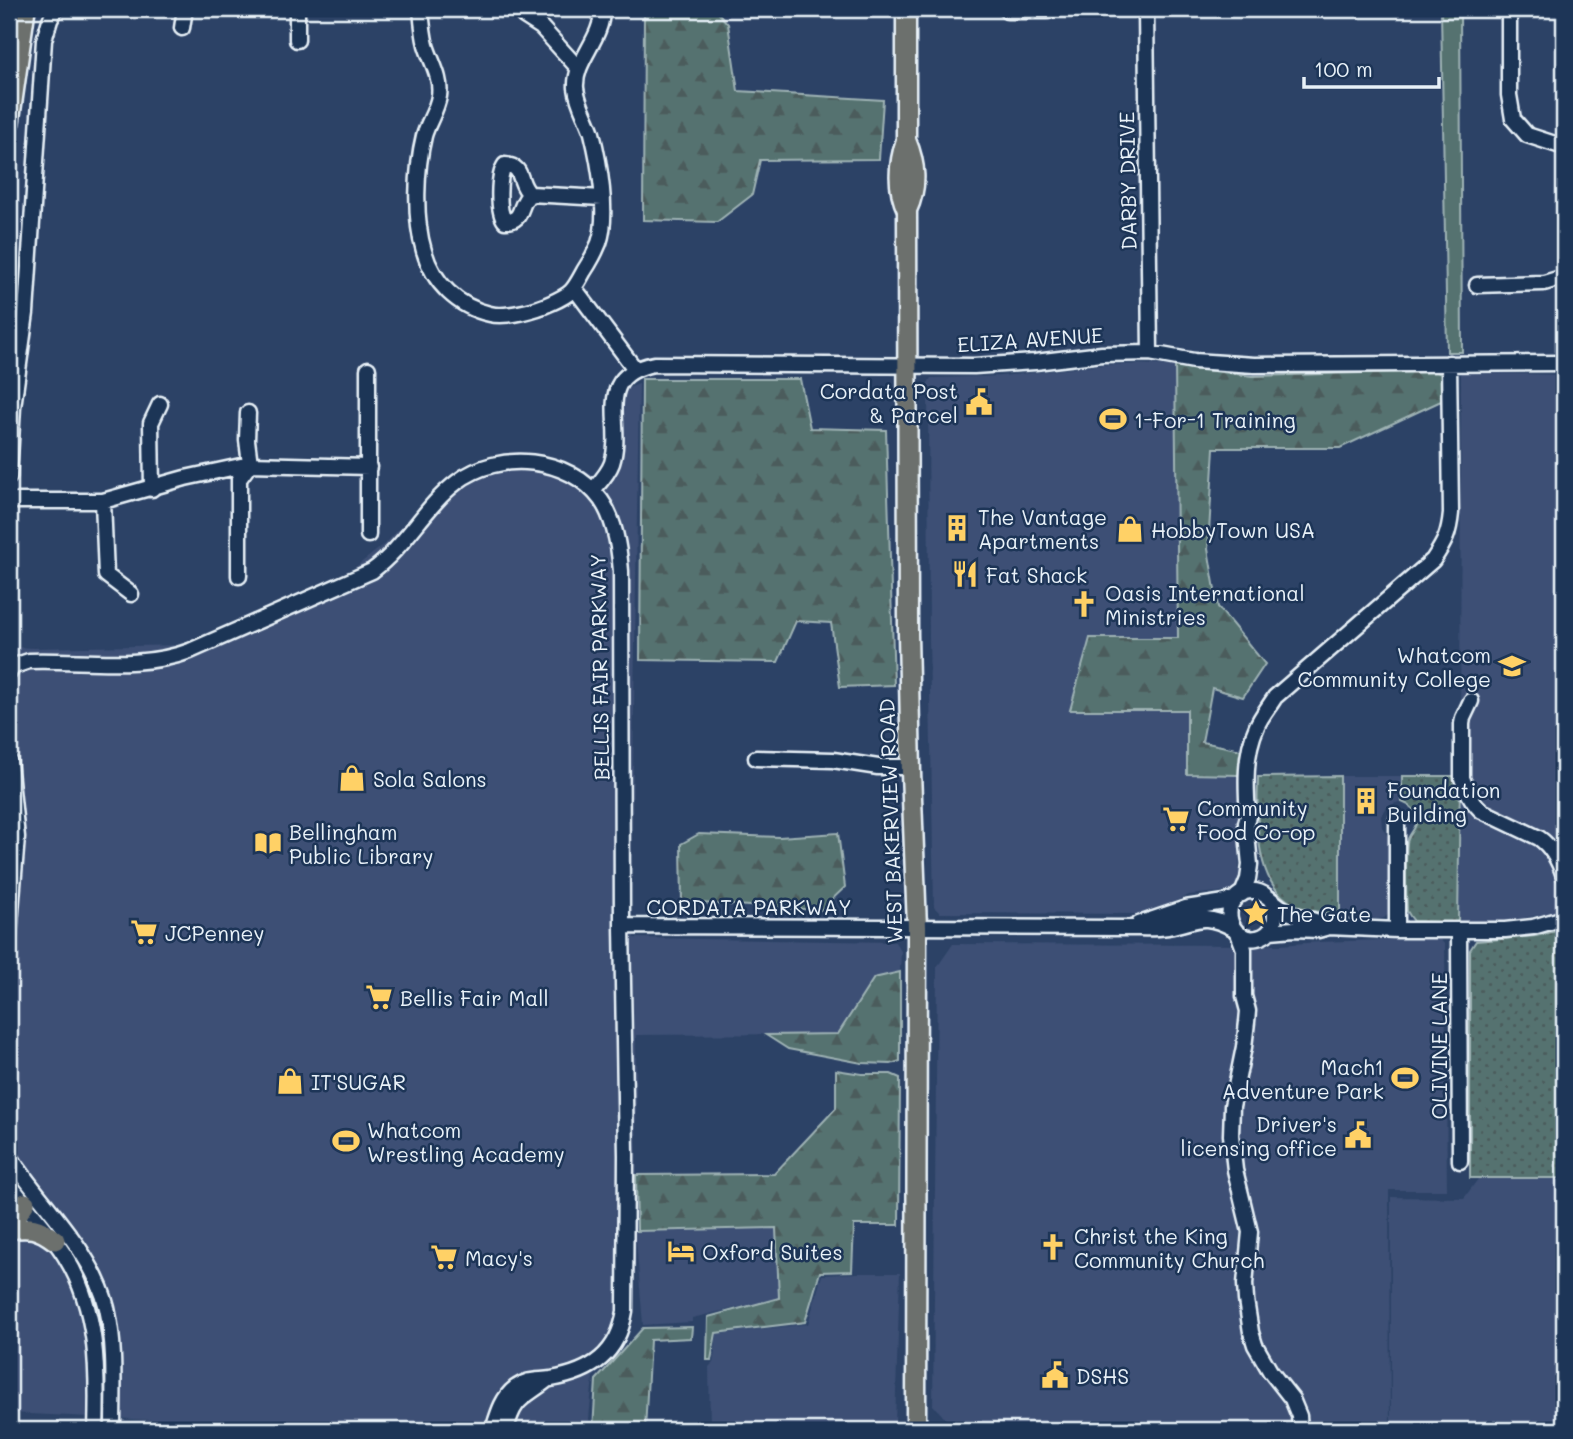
<svg xmlns="http://www.w3.org/2000/svg" width="1573" height="1439" font-family="Mali,sans-serif">
<defs>
<pattern id="grass-dots" width="8" height="8" patternUnits="userSpaceOnUse" patternTransform="scale(1.75)"><rect width="8" height="8" fill="#547270"/><path d="M2 2h.1M6 6h.1" fill="none" stroke="#4c5b5b" stroke-width="1.8" stroke-linecap="round"/></pattern>
<pattern id="forest-firs" width="22" height="20" patternUnits="userSpaceOnUse" patternTransform="scale(1.75)"><rect width="22" height="20" fill="#547270"/><path d="M5 1l3.5 6h-7zM16 11l3.5 6h-7z" fill="#4c5b5b"/></pattern>
</defs>
<rect width="100%" height="100%" fill="#2c4266"/>
<filter id="ink" filterUnits="userSpaceOnUse"><feTurbulence type="fractalNoise" baseFrequency=".0143" numOctaves="2"/><feDisplacementMap in="SourceGraphic" scale="14" xChannelSelector="R" yChannelSelector="G"/><feConvolveMatrix kernelMatrix="1 2 1 2 8 2 1 2 1" color-interpolation-filters="sRGB"/></filter>
<g filter="url(#ink)">
<path fill="#3c4f74" d="M 1141,364 L 1175,366 L 1178,638 L 1090,639 L 1070,709 L 1187,710 L 1187,774 L 1239,775 L 1239,882 L 1234,889 L 1230,891 L 1189,895 L 1154,911 L 1138,914 L 940,913 L 934,907 L 929,639 L 928,383 L 931,378 L 1000,376 L 1101,365 Z
M 1461,372 L 1564,375 L 1564,908 L 1549,913 L 1509,921 L 1458,923 L 1460,815 L 1417,816 L 1410,806 L 1399,802 L 1388,806 L 1381,816 L 1382,827 L 1390,840 L 1390,908 L 1388,915 L 1384,918 L 1376,919 L 1340,915 L 1340,776 L 1460,776 Z
M 639,384 L 631,906 L 634,938 L 895,942 L 901,951 L 900,972 L 874,978 L 838,1034 L 636,1035 L 637,1231 L 776,1227 L 779,1298 L 692,1318 L 692,1322 L 643,1325 L 636,1240 L 634,1307 L 622,1342 L 606,1364 L 593,1377 L 588,1430 L 533,1430 L 389,1424 L 152,1420 L 9,1413 L 9,652 L 13,647 L 34,648 L 181,645 L 353,569 L 386,543 L 441,483 L 456,472 L 488,457 L 516,452 L 554,457 L 587,471 L 608,488 L 617,471 L 621,454 L 622,399 L 628,388 Z
M 1439,938 L 1445,945 L 1447,1190 L 1389,1190 L 1390,1430 L 952,1426 L 933,1405 L 937,967 L 953,944 L 1280,945 L 1319,942 Z
M 1564,1178 L 1564,1430 L 1391,1430 L 1391,1197 L 1464,1198 L 1478,1179 Z
M 856,1273 L 900,1273 L 895,1423 L 890,1430 L 710,1430 L 709,1367 L 713,1363 L 717,1334 L 808,1324 L 822,1275 Z"/>
<path fill="url(#grass-dots)" stroke="#9eb2b4" stroke-width="2" d="M 1340,776 L 1340,915 C 1322,912 1302,911 1287,900 C 1253,876 1257,814 1258,777 Z
M 1402,776 L 1460,776 L 1458,923 L 1414,921 L 1410,916 L 1407,911 C 1406,889 1405,865 1407,843 C 1408,833 1418,829 1417,818 C 1416,809 1410,805 1402,802 Z
M 1564,929 L 1564,1178 L 1470,1178 L 1470,950 L 1476,941 L 1536,936 Z"/>
<path fill="url(#forest-firs)" stroke="#9eb2b4" stroke-width="2" d="M 644,9 L 715,9 L 728,24 L 738,91 L 883,100 L 879,159 L 760,160 L 752,195 L 717,222 L 643,220 Z
M 1175,366 L 1252,376 L 1435,371 L 1441,374 L 1441,401 L 1340,448 L 1214,448 L 1208,549 L 1218,607 L 1265,664 L 1243,697 L 1212,688 L 1202,742 L 1241,750 L 1239,775 L 1187,774 L 1187,710 L 1070,710 L 1090,638 L 1178,638 Z
M 642,379 L 800,379 L 810,428 L 886,430 L 894,685 L 840,687 L 831,623 L 796,621 L 778,662 L 640,660 Z
M 838,833 L 845,887 L 821,910 L 682,902 L 681,844 L 699,834 L 779,837 Z
M 900,972 L 900,1061 L 891,1064 L 862,1063 L 788,1049 L 766,1035 L 838,1034 L 874,978 Z
M 836,1070 L 862,1074 L 891,1074 L 900,1078 L 899,1225 L 854,1225 L 852,1271 L 820,1272 L 805,1322 L 716,1333 L 711,1360 L 707,1360 L 708,1317 L 779,1298 L 776,1228 L 637,1231 L 636,1175 L 774,1174 L 836,1108 Z
M 692,1327 L 691,1338 L 650,1340 L 645,1430 L 593,1430 L 596,1380 L 643,1328 Z"/>
<path fill="#547270" stroke="#9eb2b4" stroke-width="2" d="M 1441,9 L 1460,9 L 1462,352 L 1447,352 Z"/>
<g fill="none" stroke-linecap="round" stroke-linejoin="round">
<defs>
<path id="minor" d="M 297,9 L 297,40
M 421,9 C 422,21 423,34 426,45 C 431,62 442,78 439,96 C 437,110 428,122 424,136 C 416,169 414,218 424,251 C 433,283 458,307 490,314 C 506,318 536,310 551,303 C 573,293 573,291 584,271 C 590,262 595,253 599,243 C 609,215 599,161 592,133 C 587,117 578,105 576,88 C 574,60 603,39 602,9
M 517,9 L 524,16 L 541,27 L 579,69
M 1007,9 L 1007,11 L 1048,11 L 1048,9
M 1146,9 L 1150,353
M 1509,9 L 1509,95 L 1513,119 L 1527,135 L 1564,147
M 182,28 L 185,9
M 505,165 C 525,166 517,183 530,194 C 518,204 524,222 505,221 C 497,211 498,175 505,165 Z
M 530,194 L 602,198
M 1477,285 L 1544,283 L 1564,277
M 575,289 L 635,369
M 368,369 L 368,535
M 9,477 L 13,407 L 26,313 L 44,40 L 50,20 L 56,9
M 152,489 L 151,423 L 160,404
M 593,490 C 600,482 608,474 612,463 C 625,423 592,376 654,364 L 974,366 L 1035,362 L 1102,354 L 1150,353 L 1194,361 L 1254,365 L 1564,363
M 9,501 L 103,501 L 185,478 L 250,464 L 369,467
M 103,501 L 106,575 L 131,594
M 239,576 L 239,479 L 250,464 L 247,440 L 248,413
M 9,673 L 14,666 L 29,661 C 82,659 140,670 190,651 L 372,571 C 406,546 424,507 457,482 C 498,450 569,456 601,500 C 615,520 619,547 621,571 L 622,926 L 626,1155 L 625,1311 C 618,1354 592,1372 551,1379 C 537,1381 529,1378 515,1388 C 502,1398 498,1414 493,1430
M 1471,701 L 1463,718 L 1462,724 L 1462,778 C 1466,789 1472,803 1482,811 L 1539,838 C 1552,847 1559,861 1564,876
M 756,758 L 833,760 L 878,767 L 911,767
M 9,761 L 17,837 L 9,936
M 1397,819 L 1397,930
M 1242,894 L 1248,879 L 1250,865 L 1246,823 L 1248,816 C 1246,787 1244,754 1257,726 C 1261,716 1269,707 1275,697 L 1433,560 C 1445,542 1449,534 1451,513 L 1449,363
M 1270,899 C 1279,914 1276,934 1257,938 C 1229,943 1218,901 1245,892 C 1252,890 1260,891 1266,896 C 1275,902 1282,910 1293,914 C 1305,919 1317,920 1329,927
M 1139,924 L 1186,908 L 1225,902 L 1236,898
M 622,926 L 1128,928 C 1141,928 1155,929 1168,927 C 1199,921 1201,912 1233,928
M 1270,931 L 1294,929 L 1318,930 L 1329,927 L 1397,930 L 1505,930 L 1533,927 L 1564,918
M 1459,931 L 1460,1161
M 1238,933 L 1244,949 L 1244,996 L 1248,1011 L 1247,1022 L 1244,1047 L 1232,1106 L 1231,1135 L 1235,1170 L 1250,1232 L 1245,1284 L 1246,1300 L 1251,1332 L 1255,1345 L 1270,1371 L 1292,1399 L 1299,1416 L 1300,1430
M 9,1155 C 40,1204 93,1250 107,1308 C 116,1348 113,1389 113,1430
M 9,1183 C 26,1208 49,1230 65,1256 C 98,1309 98,1370 96,1430
M 506,1430 C 514,1397 523,1399 547,1380"/>
<path id="major" d="M 906,9 L 906,140 C 898,164 896,187 907,210 L 908,634 L 911,772 L 917,927 L 916,1430
M 906,140 C 916,164 918,186 907,210"/>
<path id="highway" d="M 9,122 L 25,9
M 9,1228 L 25,1203
M 9,1229 C 29,1226 38,1227 55,1240"/>
</defs>
<use href="#minor" stroke="#e8f1f8" stroke-width="19"/>
<use href="#major" stroke="#e8f1f8" stroke-width="23"/>
<use href="#highway" stroke="#e8f1f8" stroke-width="24"/>
<use href="#minor" stroke="#1d3557" stroke-width="14"/>
<use href="#major" stroke="#6c706d" stroke-width="18"/>
<use href="#highway" stroke="#6c706d" stroke-width="19"/>
</g>
</g>
<defs>
<symbol id="civic-bare" viewBox="-9 -9 18 18"><path d="M-.6-6.5H3V-4.5H.6V-3L4-1V1h2V6H-6V1h2V-1L-.6-3ZM-1.2 2.5V6h2.4V2.5Z" fill="#ffd166" stroke="#1d3557" stroke-width="2.5" paint-order="stroke"/></symbol>
<symbol id="stadium-bare" viewBox="-9 -9 18 18"><path d="M0-5a6.5 5 0 1 0 0 10a6.5 5 0 1 0 0-10ZM-3.5-1.8h7v3.6h-7Z" fill="#ffd166" stroke="#1d3557" stroke-width="2.5" paint-order="stroke"/></symbol>
<symbol id="building-bare" viewBox="-9 -9 18 18"><path d="M-4-6H4V6H1V3H-1V6H-4ZM-2.5-4.3h1.7v1.8h-1.7ZM.8-4.3h1.7v1.8H.8ZM-2.5-1h1.7V.8h-1.7ZM.8-1h1.7V.8H.8Z" fill="#ffd166" stroke="#1d3557" stroke-width="2.5" paint-order="stroke"/></symbol>
<symbol id="shop-bare" viewBox="-9 -9 18 18"><path d="M-5-2.5h2.3a2.7 3.5 0 0 1 5.4 0H5L5.5 6h-11ZM-1.5-2.5h3a1.5 2.3 0 0 0-3 0Z" fill="#ffd166" stroke="#1d3557" stroke-width="2.5" paint-order="stroke"/></symbol>
<symbol id="restaurant-bare" viewBox="-9 -9 18 18"><path d="M-5-6h1v4h1v-4h1v4h1v-4h1v5L-1.5 .5V6h-2V.5L-5-1ZM5-6V6H3V1.5H1.5Q1.5-4 5-6Z" fill="#ffd166" stroke="#1d3557" stroke-width="2.5" paint-order="stroke"/></symbol>
<symbol id="church-bare" viewBox="-9 -9 18 18"><path d="M-1.2-6h2.4v3.5h3.3v2.4h-3.3V6h-2.4V-.1h-3.3v-2.4h3.3Z" fill="#ffd166" stroke="#1d3557" stroke-width="2.5" paint-order="stroke"/></symbol>
<symbol id="university-bare" viewBox="-9 -9 18 18"><path d="M0-5L7-2L0 1L-7-2ZM-4 1L0 2.5L4 1V4Q0 6-4 4Z" fill="#ffd166" stroke="#1d3557" stroke-width="2.5" paint-order="stroke"/></symbol>
<symbol id="supermarket-bare" viewBox="-9 -9 18 18"><path d="M-6-5.5h2.5l.6 2H6L4.5 2H-2.5L-4.4-4H-6ZM-1.5 3.2a1.3 1.3 0 1 0 .1 0ZM3 3.2a1.3 1.3 0 1 0 .1 0Z" fill="#ffd166" stroke="#1d3557" stroke-width="2.5" paint-order="stroke"/></symbol>
<symbol id="library-bare" viewBox="-9 -9 18 18"><path d="M-6-4Q-3-5.5-.7-3.5V5Q-3 3-6 4ZM6-4Q3-5.5 .7-3.5V5Q3 3 6 4Z" fill="#ffd166" stroke="#1d3557" stroke-width="2.5" paint-order="stroke"/></symbol>
<symbol id="sight-bare" viewBox="-9 -9 18 18"><path d="M0-6L1.8-2.2L6-1.7L2.9 1.2L3.7 5.4L0 3.3L-3.7 5.4L-2.9 1.2L-6-1.7L-1.8-2.2Z" fill="#ffd166" stroke="#1d3557" stroke-width="2.5" paint-order="stroke"/></symbol>
<symbol id="hotel-bare" viewBox="-9 -9 18 18"><path d="M-6-4.5h1.5V1H6V5H4.5V3h-9V5H-6ZM-4 0a1.8 1.8 0 1 1 3.6 0ZM.5 0V-2.5h3Q6-2.5 6 0Z" fill="#ffd166" stroke="#1d3557" stroke-width="2.5" paint-order="stroke"/></symbol>
</defs>
<g fill-rule="evenodd">
<use href="#civic-bare" x="960" y="383" width="38" height="38"/>
<use href="#stadium-bare" x="1094" y="400" width="38" height="38"/>
<use href="#building-bare" x="938" y="509" width="38" height="38"/>
<use href="#shop-bare" x="1111" y="510" width="38" height="38"/>
<use href="#restaurant-bare" x="946" y="555" width="38" height="38"/>
<use href="#church-bare" x="1065" y="585" width="38" height="38"/>
<use href="#university-bare" x="1493" y="647" width="38" height="38"/>
<use href="#shop-bare" x="333" y="759" width="38" height="38"/>
<use href="#building-bare" x="1347" y="782" width="38" height="38"/>
<use href="#supermarket-bare" x="1157" y="800" width="38" height="38"/>
<use href="#library-bare" x="249" y="824" width="38" height="38"/>
<use href="#sight-bare" x="1237" y="894" width="38" height="38"/>
<use href="#supermarket-bare" x="125" y="913" width="38" height="38"/>
<use href="#supermarket-bare" x="360" y="978" width="38" height="38"/>
<use href="#stadium-bare" x="1386" y="1059" width="38" height="38"/>
<use href="#shop-bare" x="271" y="1062" width="38" height="38"/>
<use href="#civic-bare" x="1339" y="1116" width="38" height="38"/>
<use href="#stadium-bare" x="327" y="1122" width="38" height="38"/>
<use href="#church-bare" x="1034" y="1228" width="38" height="38"/>
<use href="#hotel-bare" x="662" y="1232" width="38" height="38"/>
<use href="#supermarket-bare" x="425" y="1238" width="38" height="38"/>
<use href="#civic-bare" x="1036" y="1356" width="38" height="38"/>
</g>
<g text-anchor="middle" dominant-baseline="central" stroke-width="5" stroke-linejoin="round" paint-order="stroke">
<g font-size="21" fill="#e8f1f8" stroke="#1d3557">
<text transform="translate(1127 181) rotate(-91)">DARBY DRIVE</text>
<text transform="translate(1030 339) rotate(-4)">ELIZA AVENUE</text>
<text transform="translate(599 667) rotate(-91)">BELLIS FAIR PARKWAY</text>
<text transform="translate(890 821) rotate(-92)">WEST BAKERVIEW ROAD</text>
<text x="749" y="906">CORDATA PARKWAY</text>
<text transform="translate(1438 1046) rotate(-90)">OLIVINE LANE</text>
</g>
<g font-size="21" fill="#e8f1f8" stroke="#1d3557" text-anchor="start">
<text x="958" y="390" text-anchor="end">Cordata Post<tspan x="958" dy="24">&amp; Parcel</tspan></text>
<text x="1134" y="419">1-For-1 Training</text>
<text x="978" y="516">The Vantage<tspan x="978" dy="24">Apartments</tspan></text>
<text x="1151" y="529">HobbyTown USA</text>
<text x="986" y="574">Fat Shack</text>
<text x="1105" y="592">Oasis International<tspan x="1105" dy="24">Ministries</tspan></text>
<text x="1491" y="654" text-anchor="end">Whatcom<tspan x="1491" dy="24">Community College</tspan></text>
<text x="373" y="778">Sola Salons</text>
<text x="1387" y="789">Foundation<tspan x="1387" dy="24">Building</tspan></text>
<text x="1197" y="807">Community<tspan x="1197" dy="24">Food Co-op</tspan></text>
<text x="289" y="831">Bellingham<tspan x="289" dy="24">Public Library</tspan></text>
<text x="1277" y="913">The Gate</text>
<text x="165" y="932">JCPenney</text>
<text x="400" y="997">Bellis Fair Mall</text>
<text x="1384" y="1066" text-anchor="end">Mach1<tspan x="1384" dy="24">Adventure Park</tspan></text>
<text x="311" y="1081">IT'SUGAR</text>
<text x="1337" y="1123" text-anchor="end">Driver's<tspan x="1337" dy="24">licensing office</tspan></text>
<text x="367" y="1129">Whatcom<tspan x="367" dy="24">Wrestling Academy</tspan></text>
<text x="1074" y="1235">Christ the King<tspan x="1074" dy="24">Community Church</tspan></text>
<text x="702" y="1251">Oxford Suites</text>
<text x="465" y="1257">Macy's</text>
<text x="1076" y="1375">DSHS</text>
</g>
</g>
<rect width="1573" height="1439" fill="none" stroke="#1d3557" stroke-width="35"/>
<rect x="18" y="18" width="1538" height="1404" fill="none" stroke="#e8f1f8" stroke-width="2.5" filter="url(#ink)"/>
<path d="M1304 77v10h135v-10" fill="none" stroke="#e8f1f8" stroke-width="3.5"/>
<text x="1314" y="77" font-size="21" fill="#e8f1f8" stroke="#1d3557" stroke-width="5" paint-order="stroke">100 m</text>
</svg>
